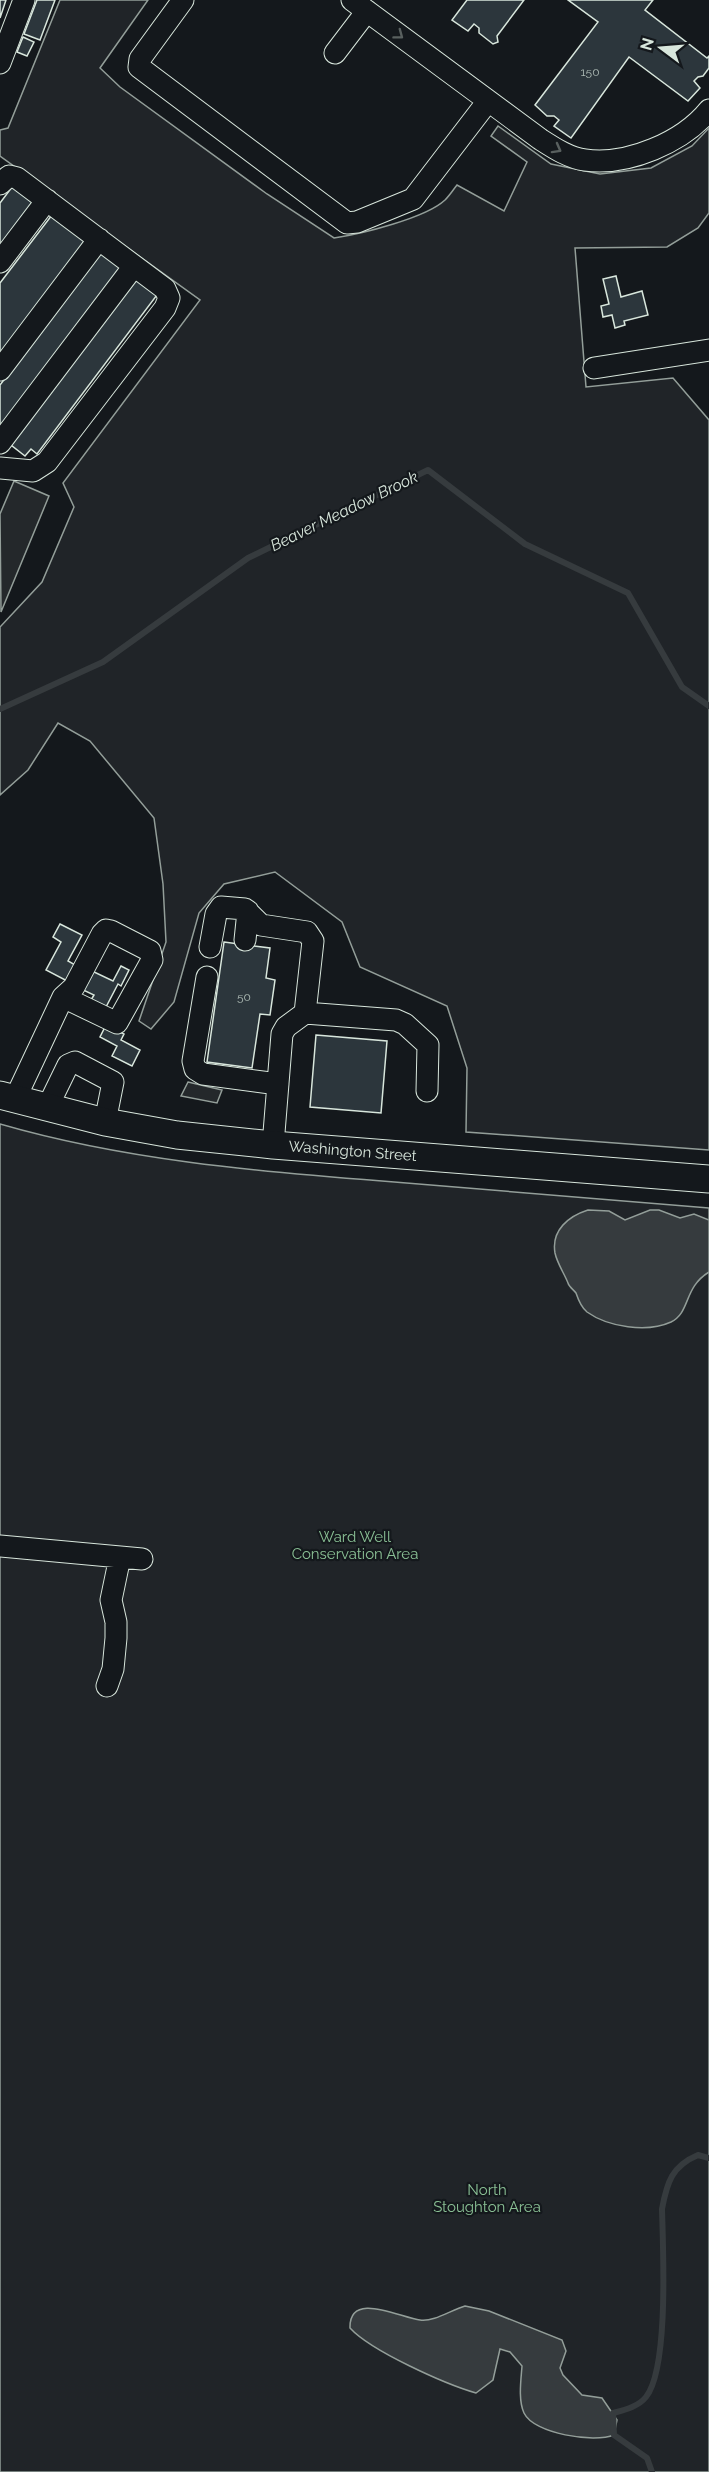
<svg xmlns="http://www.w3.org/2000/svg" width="709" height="2472" font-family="Raleway,sans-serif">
<rect width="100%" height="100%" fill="#14181c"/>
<path fill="#202428" stroke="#939e99" stroke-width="1.5" d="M 60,0 L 148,0 L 100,68 L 120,87 L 267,194 L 334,238 C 361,234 426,218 445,200 C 450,195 453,190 457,185 L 504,211 L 527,162 L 491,136 L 498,126 L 551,164 L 600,174 L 651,168 L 692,146 L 709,128 L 709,213 L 698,228 L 667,247 L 575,248 L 586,387 L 673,378 L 709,420 L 709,1150 L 466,1132 L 467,1068 L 447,1006 L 360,967 L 342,922 L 275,872 L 224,884 L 199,913 L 174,1002 L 151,1029 L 139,1021 L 166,942 L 163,884 L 154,818 L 90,741 L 58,723 L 28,770 L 0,795 L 0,627 L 42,582 L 74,507 L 63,483 L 200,300 L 0,156 L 0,130 L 8,128 Z
M 0,1124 C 124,1160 254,1171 382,1181 C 491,1190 600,1199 709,1208 L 709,2472 L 0,2472 Z"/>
<path fill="#24282b" stroke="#939e99" stroke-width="1.5" d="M 14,481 L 49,496 L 1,612 L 0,514 Z
M 188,1082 L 222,1090 L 217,1103 L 181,1096 Z"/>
<path fill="#363b3e" stroke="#939e99" stroke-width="1.5" d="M 588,1210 L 609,1211 L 625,1220 L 650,1210 L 659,1210 L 680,1218 L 694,1214 L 709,1220 L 709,1272 C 683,1288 691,1312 671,1322 C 647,1333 608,1327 587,1312 C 582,1308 578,1299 576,1293 C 574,1290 569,1287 568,1283 C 564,1273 557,1263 555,1253 C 551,1230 569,1216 588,1210 Z
M 465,2306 L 489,2311 L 562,2340 L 566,2351 L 560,2368 L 563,2375 L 582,2395 L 602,2398 L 617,2420 L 614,2435 C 594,2443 534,2434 524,2413 C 518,2400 521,2380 522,2366 L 510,2352 L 500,2349 L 493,2380 L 476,2393 C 445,2384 371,2351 350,2328 C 349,2290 401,2318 420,2320 C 434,2322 451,2310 465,2306 Z"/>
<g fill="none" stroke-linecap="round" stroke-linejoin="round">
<path stroke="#363b3e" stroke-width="6" d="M 0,709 L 103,662 L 248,558 L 428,470 L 525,544 L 628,593 L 682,687 L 709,706
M 652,2472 L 647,2458 L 614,2435 L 613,2413 C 624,2410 638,2407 646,2397 C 669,2368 663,2249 662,2209 C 667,2182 672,2166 698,2155 L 709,2158"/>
</g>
<path fill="#2c363c" stroke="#d8e6dc" stroke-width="1.5" d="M 0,0 L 6,0 L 0,18 Z
M 37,0 L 55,0 L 40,40 L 24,34 Z
M 467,0 L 524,0 L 497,36 L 498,42 L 493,44 L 479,33 L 479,28 L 474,24 L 468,31 L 452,20 Z
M 568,0 L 653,0 L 645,10 L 707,58 L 709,56 L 709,68 L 703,76 L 698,77 L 694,81 L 700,88 L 688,101 L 629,57 L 571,138 L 554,126 L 559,120 L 554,116 L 547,116 L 535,105 L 598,22 Z
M 23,37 L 34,42 L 27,56 L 17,52 Z
M 15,183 L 37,199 L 0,247 L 0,203 Z
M 55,211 L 90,237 L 0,356 L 0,283 Z
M 103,249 L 125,265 L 0,430 L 0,385 Z
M 139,275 L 160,291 L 37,454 L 31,449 L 25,456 L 11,445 Z
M 616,276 L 621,297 L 642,291 L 648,315 L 624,321 L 625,325 L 615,328 L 612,315 L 603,317 L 601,306 L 609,304 L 603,279 Z
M 60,924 L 82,935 L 68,961 L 77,966 L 69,982 L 46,970 L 61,942 L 53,937 Z
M 224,942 L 270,948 L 266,978 L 275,980 L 270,1015 L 260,1014 L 252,1068 L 207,1062 Z
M 121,966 L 129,970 L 121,986 L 118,984 L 106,1007 L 91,1000 L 94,995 L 81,989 L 90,970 L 113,981 Z
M 106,1025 L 124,1034 L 121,1040 L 140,1050 L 132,1066 L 112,1056 L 117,1046 L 100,1037 Z
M 316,1035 L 387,1041 L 381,1113 L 310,1107 Z"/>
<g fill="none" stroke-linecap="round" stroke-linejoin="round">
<defs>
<path id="minor" d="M 183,0 L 140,59 L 139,67 L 347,223 L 357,222 L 413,199 L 488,101
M 352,0 L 540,139 C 554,148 569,158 585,160 C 628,166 683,142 709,110
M 335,53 L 367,11
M 0,63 L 24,0
M 0,184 L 9,176 L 17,178 L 165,289 L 169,298 L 165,308 L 47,462 L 33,471 L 0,468
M 0,262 L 47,200
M 594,368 L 709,350
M 0,370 L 99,239
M 0,443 L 134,266
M 245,940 L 248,911
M 210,947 L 216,914 L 221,907 L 245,909 L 261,925 L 307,932 L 313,941 L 305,1013
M 207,977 L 193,1061 L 195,1069 L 203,1074 L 278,1084
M 15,1099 L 63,997 L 74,987 L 102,934 L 106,930 L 111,931 L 150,951 L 152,960 L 117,1023 L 63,997
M 47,1108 L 68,1065 L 75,1062 L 113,1082 L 105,1122
M 273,1145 L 282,1034 L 286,1027 L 305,1013 L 396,1020 L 405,1024 L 428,1045 L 427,1091
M 0,1546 L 142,1559
M 107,1686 L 113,1669 L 116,1638 L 116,1622 L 111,1600 L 120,1557"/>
<g id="major">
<path id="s1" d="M 0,1095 L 105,1122 L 177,1135 L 273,1145 L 709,1179"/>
</g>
</defs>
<use href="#minor" stroke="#d8e6dc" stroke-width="23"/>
<use href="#major" stroke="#d8e6dc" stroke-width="29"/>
<use href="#minor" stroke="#14181c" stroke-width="21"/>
<use href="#major" stroke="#14181c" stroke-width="27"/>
</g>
<defs><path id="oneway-chevron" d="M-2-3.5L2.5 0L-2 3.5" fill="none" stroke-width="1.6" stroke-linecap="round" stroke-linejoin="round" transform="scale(1.5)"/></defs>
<g stroke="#59605f">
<use href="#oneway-chevron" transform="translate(399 35) rotate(37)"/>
<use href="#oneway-chevron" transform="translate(557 149) rotate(29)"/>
</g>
<g text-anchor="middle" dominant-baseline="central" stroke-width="4.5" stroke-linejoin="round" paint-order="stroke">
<g font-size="12" fill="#adbab4">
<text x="590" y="72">150</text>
<text x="244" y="997">50</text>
</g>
<g font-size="15" fill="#d8e6dc" stroke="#14181c">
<text stroke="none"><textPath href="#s1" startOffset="358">Washington Street</textPath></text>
</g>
<g font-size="15" fill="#8ac095" stroke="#14181c">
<text x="355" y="1537">Ward Well<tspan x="355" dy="17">Conservation Area</tspan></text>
<text x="487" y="2190">North<tspan x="487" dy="17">Stoughton Area</tspan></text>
</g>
<g font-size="16" font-style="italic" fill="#d8e6dc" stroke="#14181c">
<text transform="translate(344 511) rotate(-26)">Beaver Meadow Brook</text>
</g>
</g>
<g transform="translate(661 48) rotate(286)" stroke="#14181c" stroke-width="4.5" paint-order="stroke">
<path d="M0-4.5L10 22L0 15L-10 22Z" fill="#d8e6dc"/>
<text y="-9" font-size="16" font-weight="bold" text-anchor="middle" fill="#d8e6dc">N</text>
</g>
</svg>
